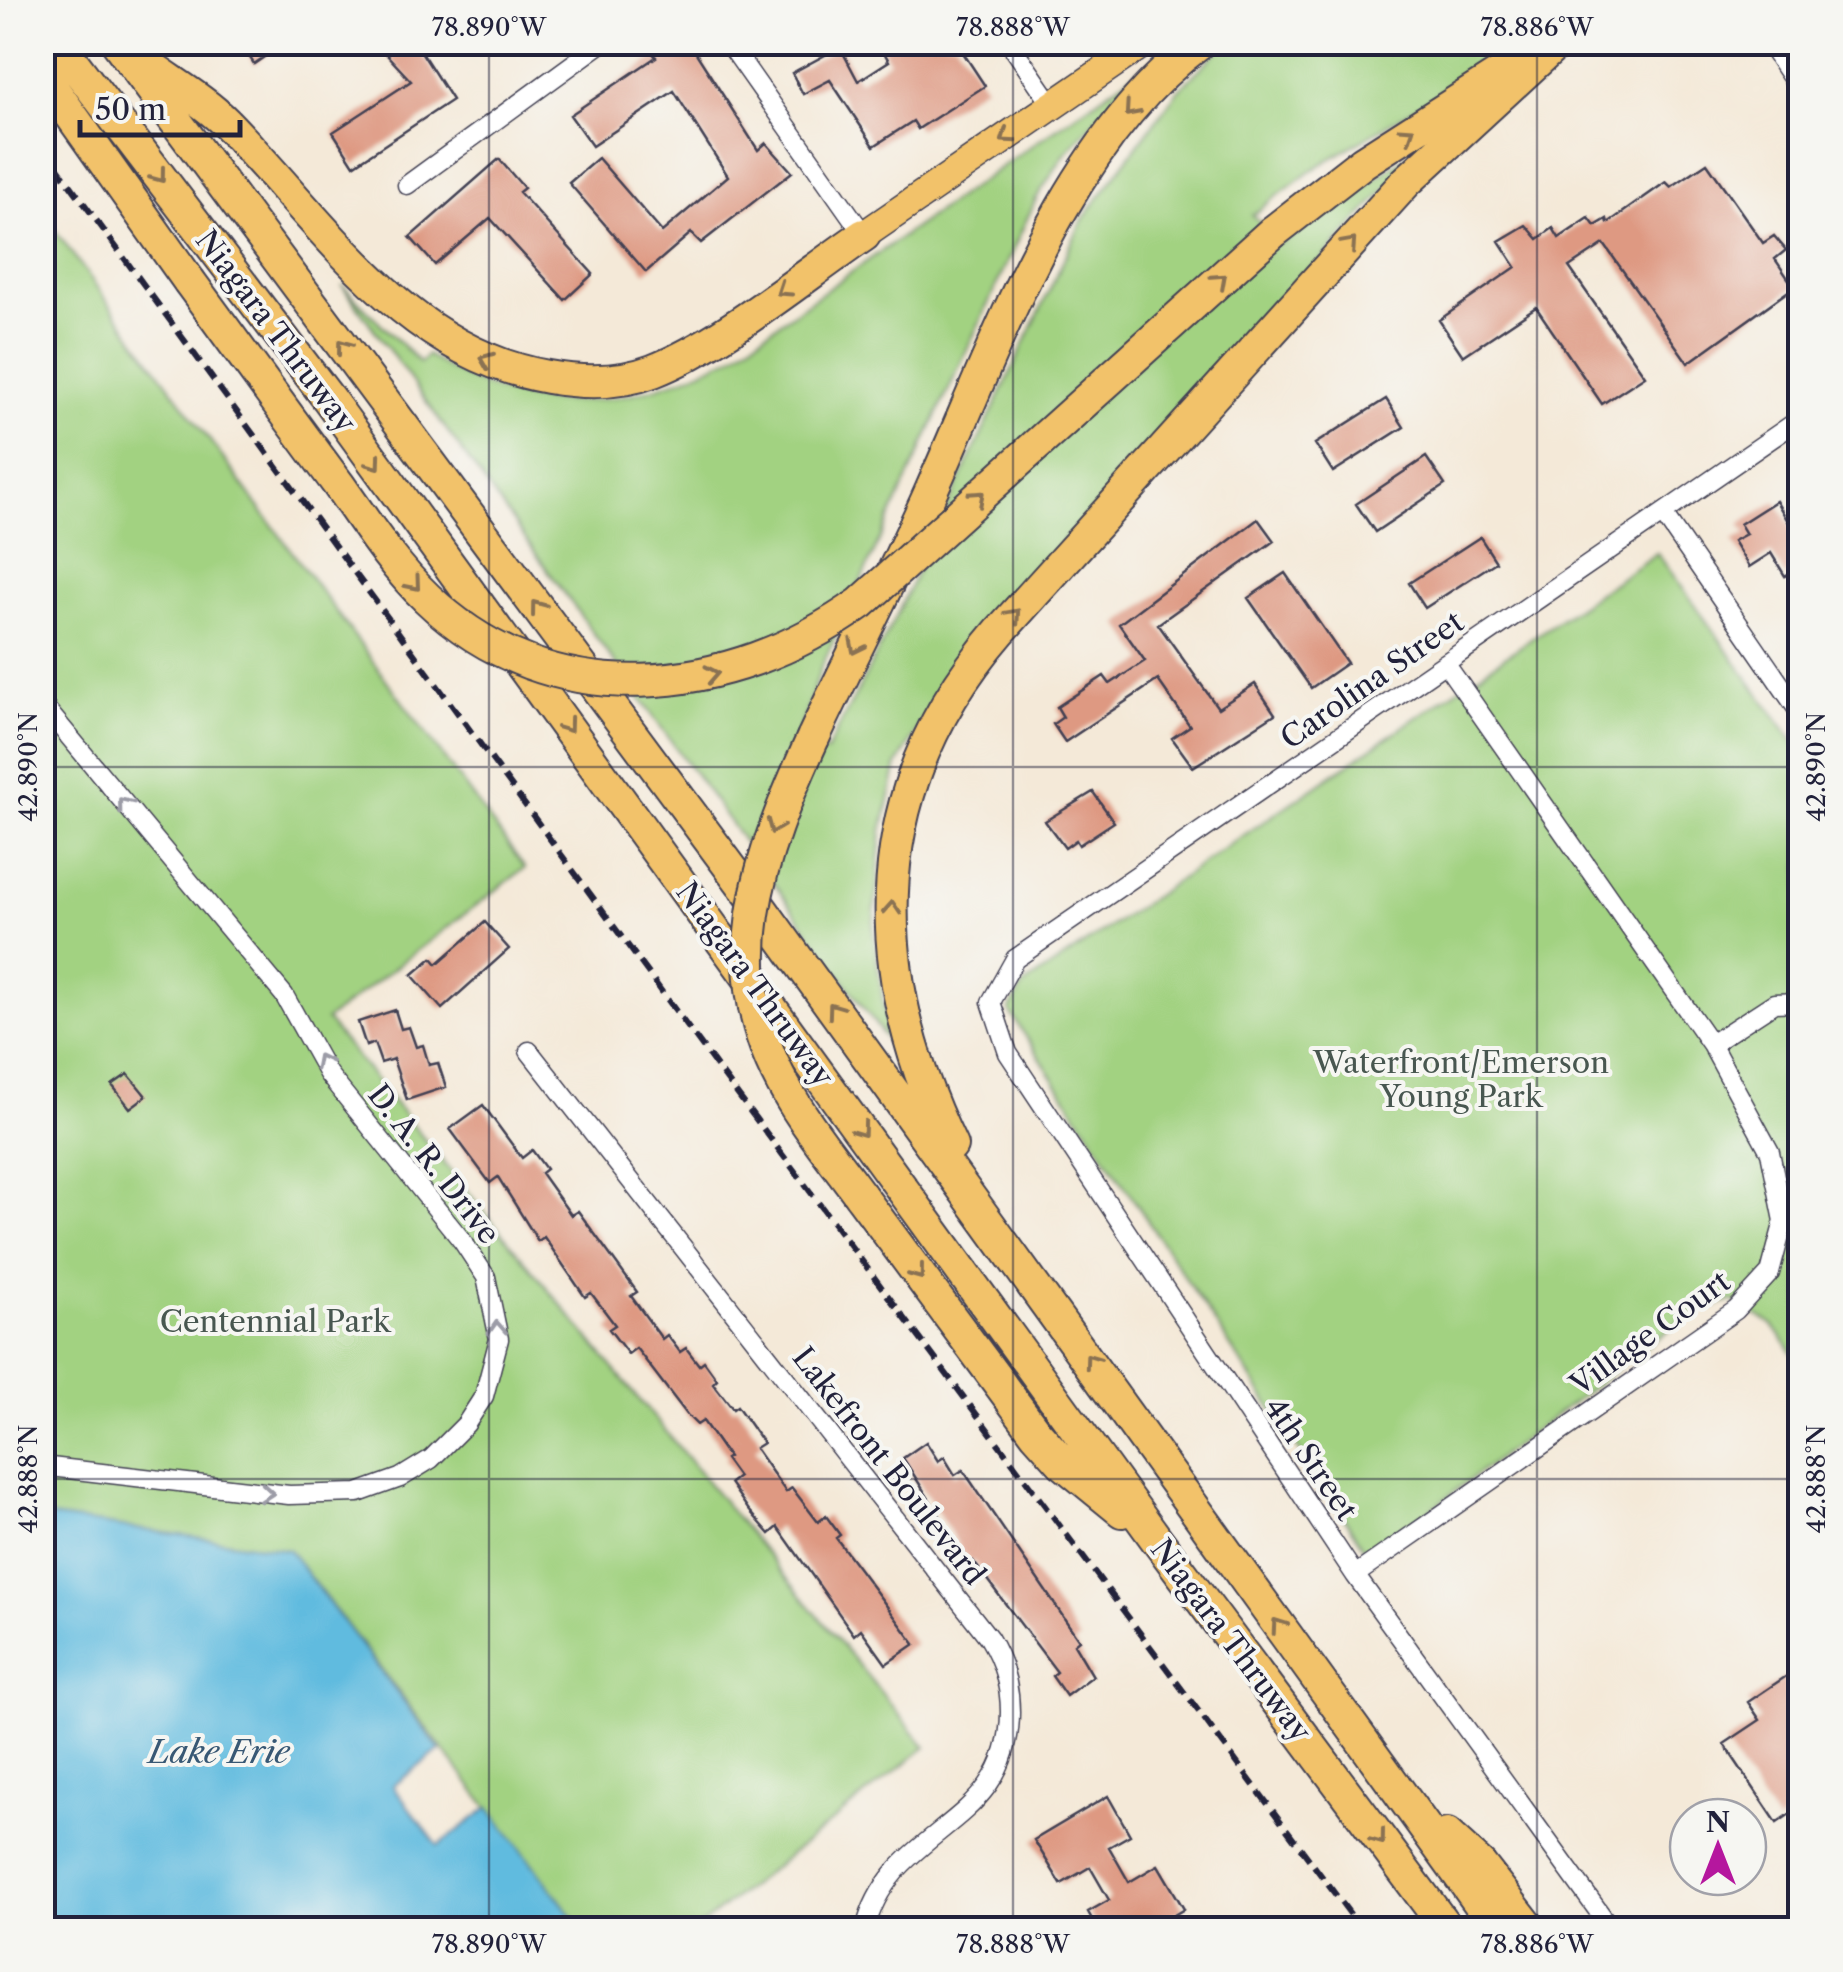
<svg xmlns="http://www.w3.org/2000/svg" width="1843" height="1972" font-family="'Libre Caslon Text',serif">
<rect width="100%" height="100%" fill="#f6f6f2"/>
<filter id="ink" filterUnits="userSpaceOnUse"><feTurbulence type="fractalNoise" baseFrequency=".01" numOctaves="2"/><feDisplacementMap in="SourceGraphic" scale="20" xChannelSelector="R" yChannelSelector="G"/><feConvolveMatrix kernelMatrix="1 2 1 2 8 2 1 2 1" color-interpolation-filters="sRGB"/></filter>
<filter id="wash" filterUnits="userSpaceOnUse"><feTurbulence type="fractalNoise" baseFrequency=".0048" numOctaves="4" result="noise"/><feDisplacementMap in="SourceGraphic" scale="40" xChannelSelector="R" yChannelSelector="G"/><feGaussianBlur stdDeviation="2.25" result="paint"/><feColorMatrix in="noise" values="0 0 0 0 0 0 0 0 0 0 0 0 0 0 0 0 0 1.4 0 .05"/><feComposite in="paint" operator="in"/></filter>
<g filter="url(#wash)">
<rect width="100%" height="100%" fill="#f4e9d8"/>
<path fill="#a2d281" stroke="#627a5e" stroke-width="2.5" d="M 1177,43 L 1110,103 L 1065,154 L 1037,197 L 821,668 L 798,736 L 826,752 L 897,614 L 1083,219 L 1179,89 L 1226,43 L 1523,43 L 1312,170 L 1252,215 L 1282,243 L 1429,141 L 950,674 L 897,765 L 882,832 L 873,930 L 889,1043 L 342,285 L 420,363 L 427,355 C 529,424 630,409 734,355 Z
M 43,214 L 525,868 L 326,1020 L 926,1747 L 696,1929 L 582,1929 L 297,1561 L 43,1516 Z
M 1657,553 L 1800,750 L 1800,1363 L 1772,1324 L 1732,1301 L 1694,1311 L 1369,1556 L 1009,1011 L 1023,986 Z"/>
<path fill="#61bbdf" stroke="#426e8d" stroke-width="2.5" d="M 43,1516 L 289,1550 L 440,1750 L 393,1786 L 438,1846 L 489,1807 L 582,1929 L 43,1929 Z"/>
<g id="blocks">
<path fill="#de9982" d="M 240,42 L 286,42 L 254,64 Z
M 375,42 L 415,42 L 452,100 L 354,165 L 333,132 L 411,81 Z
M 668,42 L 689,42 L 758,150 L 766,143 L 792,172 L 701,243 L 691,233 L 646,272 L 569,183 L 598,158 L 662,232 L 728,176 L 674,91 L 592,146 L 570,115 L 656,57 L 652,52 Z
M 878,42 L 956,42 L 985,86 L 918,129 L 913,121 L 874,146 L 830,80 L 803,94 L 792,73 L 840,47 L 858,81 L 889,61 Z
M 499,159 L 524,188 L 519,192 L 593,274 L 565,300 L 490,218 L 435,265 L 410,237 Z
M 1707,163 L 1763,243 L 1774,236 L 1786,250 L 1775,259 L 1794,287 L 1688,363 L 1604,244 L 1569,267 L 1645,376 L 1602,404 L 1536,307 L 1463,356 L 1439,320 L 1516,267 L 1499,241 L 1526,225 L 1538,239 L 1553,228 L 1559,238 L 1589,218 L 1595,226 L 1607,219 L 1608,223 L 1666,182 L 1671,187 Z
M 1386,399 L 1404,427 L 1333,472 L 1315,444 Z
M 1426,457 L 1445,485 L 1375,532 L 1356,504 Z
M 1776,501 L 1800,541 L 1800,566 L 1785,576 L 1771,553 L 1749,567 L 1733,541 L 1746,534 L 1740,524 Z
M 1258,519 L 1274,541 L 1158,624 L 1218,708 L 1255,684 L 1275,714 L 1193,767 L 1172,738 L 1190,726 L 1158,680 L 1065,742 L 1053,724 L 1063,717 L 1057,707 L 1104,676 L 1110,684 L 1145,661 L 1119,624 Z
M 1480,537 L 1496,562 L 1425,608 L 1409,583 Z
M 1285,573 L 1347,663 L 1311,688 L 1248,598 Z
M 1093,792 L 1114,822 L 1079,845 L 1076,840 L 1065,848 L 1045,821 Z
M 485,922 L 509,949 L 442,1009 L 412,975 L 432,958 L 437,964 Z
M 395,1010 L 401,1029 L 409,1027 L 416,1047 L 423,1045 L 429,1065 L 438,1063 L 446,1087 L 407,1100 L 393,1059 L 381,1063 L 374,1043 L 366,1046 L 358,1022 Z
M 128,1074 L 146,1096 L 130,1108 L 112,1085 Z
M 483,1105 L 522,1158 L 532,1150 L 546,1169 L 541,1173 L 571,1215 L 578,1211 L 637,1292 L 631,1296 L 662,1339 L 667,1335 L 680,1352 L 686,1348 L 699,1365 L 704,1361 L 717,1379 L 713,1383 L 733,1409 L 737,1406 L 763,1443 L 755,1448 L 786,1492 L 792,1488 L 818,1522 L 826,1516 L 840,1535 L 836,1538 L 915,1644 L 886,1664 L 861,1629 L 854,1635 L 778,1527 L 770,1534 L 748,1509 L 730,1483 L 738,1477 L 725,1459 L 728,1457 L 703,1421 L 697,1425 L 688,1416 L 636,1348 L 628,1354 L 609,1329 L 615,1325 L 591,1293 L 585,1297 L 544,1237 L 538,1241 L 498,1177 L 490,1183 L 450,1129 Z
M 926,1442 L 938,1461 L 944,1457 L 955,1475 L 963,1470 L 1079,1640 L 1074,1644 L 1093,1676 L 1066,1696 L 1052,1676 L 1057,1672 L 973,1561 L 970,1563 L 903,1458 Z
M 1800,1667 L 1800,1807 L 1777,1823 L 1724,1744 L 1760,1720 L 1748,1702 Z
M 1108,1796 L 1130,1835 L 1109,1847 L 1129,1882 L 1158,1865 L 1184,1909 L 1149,1930 L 1098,1930 L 1088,1912 L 1109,1900 L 1090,1867 L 1061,1884 L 1034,1840 Z"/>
</g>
</g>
<g filter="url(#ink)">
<use href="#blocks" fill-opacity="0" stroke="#424053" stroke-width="2.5"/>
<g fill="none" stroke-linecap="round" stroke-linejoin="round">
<defs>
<path id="minor" d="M 728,42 L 864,235
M 1009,42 L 1053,106
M 1768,42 L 1800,90
M 407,185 L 603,42
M 1663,514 L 1800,713
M 42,704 L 284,995 L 328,1074 L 463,1242 L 486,1277 L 499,1339 L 484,1396 L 466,1424 L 431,1459 L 400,1478 L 358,1493 L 289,1495 L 42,1466
M 1711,1044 L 1774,1003 L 1800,1002
M 529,1051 L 989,1638 C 1003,1661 1010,1686 1010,1712 C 1010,1829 890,1825 865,1930
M 1355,1575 L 1736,1310 L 1770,1273 L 1784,1221 L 1770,1152 L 1711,1044 L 1445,663
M 1612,1930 L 1355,1575 L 1008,1053 L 991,1002 L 1015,959 L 1800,419"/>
<path id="primary" d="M 864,235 L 1145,42"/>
<path id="motorway" d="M 57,42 L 328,398 L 1157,1540 L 1448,1930
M 117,42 L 759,906 L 1499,1930
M 147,64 C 173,83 204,101 226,123 C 322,221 403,352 548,377 C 582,383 619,384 653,371 C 722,344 801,278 864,235
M 42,74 L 189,281
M 1273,232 L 1363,162 L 1507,70
M 813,738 C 852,655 894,574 931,491 C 997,344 1066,140 1201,42
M 951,1146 C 865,967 865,787 1000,631 L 1406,182 L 1558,42
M 860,1195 L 1036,1433 L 1062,1462 L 1122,1511
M 1447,1835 L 1481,1866 L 1531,1930"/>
</defs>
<use href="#minor" stroke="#424053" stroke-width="21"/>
<use href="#primary" stroke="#424053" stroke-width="31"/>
<use href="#motorway" stroke="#424053" stroke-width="36"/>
<use href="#minor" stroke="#fff" stroke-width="18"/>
<use href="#primary" stroke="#f2c26a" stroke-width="28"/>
<use href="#motorway" stroke="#f2c26a" stroke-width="32"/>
<path stroke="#22223b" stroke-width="6" stroke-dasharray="15 8" stroke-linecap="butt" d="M 42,146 L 717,1067 L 1362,1930"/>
<defs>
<path id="motorway-bridge" d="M 189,281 C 239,349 288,417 338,484 C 365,522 393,566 427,598 C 552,718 730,697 861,603 L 1273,232
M 813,738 C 759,857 715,970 789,1095 C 809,1130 836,1162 860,1195"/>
</defs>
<use href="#motorway-bridge" stroke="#424053" stroke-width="36" stroke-linecap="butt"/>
<use href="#motorway-bridge" stroke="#f2c26a" stroke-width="32"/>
</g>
<defs><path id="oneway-chevron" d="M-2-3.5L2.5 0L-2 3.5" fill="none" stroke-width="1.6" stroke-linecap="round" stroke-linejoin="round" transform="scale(2.5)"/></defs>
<g stroke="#8a7252">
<use href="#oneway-chevron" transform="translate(1131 110) rotate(131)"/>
<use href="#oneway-chevron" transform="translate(1408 133) rotate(-33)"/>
<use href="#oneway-chevron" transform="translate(1007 137) rotate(145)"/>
<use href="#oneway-chevron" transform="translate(159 176) rotate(53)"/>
<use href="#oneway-chevron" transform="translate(1350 244) rotate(-48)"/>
<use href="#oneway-chevron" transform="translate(1220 280) rotate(-42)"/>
<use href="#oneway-chevron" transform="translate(783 290) rotate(146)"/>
<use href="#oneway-chevron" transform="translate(343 346) rotate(-127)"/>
<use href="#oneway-chevron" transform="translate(486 360) rotate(-158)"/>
<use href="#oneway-chevron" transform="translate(375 463) rotate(54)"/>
<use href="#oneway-chevron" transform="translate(978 497) rotate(-42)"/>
<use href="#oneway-chevron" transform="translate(414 584) rotate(50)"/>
<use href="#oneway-chevron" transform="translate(537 607) rotate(-127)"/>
<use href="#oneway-chevron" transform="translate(1014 615) rotate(-48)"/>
<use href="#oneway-chevron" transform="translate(856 647) rotate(116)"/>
<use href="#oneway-chevron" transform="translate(712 674) rotate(-11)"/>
<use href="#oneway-chevron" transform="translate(567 726) rotate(54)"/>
<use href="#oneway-chevron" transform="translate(774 827) rotate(112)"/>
<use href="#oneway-chevron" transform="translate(892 908) rotate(-86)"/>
<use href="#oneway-chevron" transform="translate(834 1009) rotate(-126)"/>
<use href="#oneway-chevron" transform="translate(861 1130) rotate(54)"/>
<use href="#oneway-chevron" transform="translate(918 1273) rotate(53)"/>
<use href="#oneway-chevron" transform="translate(1091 1360) rotate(-126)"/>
<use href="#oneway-chevron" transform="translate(1278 1625) rotate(-125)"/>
<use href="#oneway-chevron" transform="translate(1379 1838) rotate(53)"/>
</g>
<g stroke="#9c9ca7">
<use href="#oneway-chevron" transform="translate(124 804) rotate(-129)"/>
<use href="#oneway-chevron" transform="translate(322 1061) rotate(-117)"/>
<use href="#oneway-chevron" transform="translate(497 1328) rotate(-93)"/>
<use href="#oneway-chevron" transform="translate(267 1493) rotate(5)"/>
</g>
</g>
<path fill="none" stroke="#22223b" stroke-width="2.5" stroke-opacity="0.45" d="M 489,42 L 489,1930M 1013,42 L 1013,1930M 1537,42 L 1537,1930M 42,55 L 1800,55M 42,767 L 1800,767M 42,1479 L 1800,1479"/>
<g text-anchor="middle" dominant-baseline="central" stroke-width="8" stroke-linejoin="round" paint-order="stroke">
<g font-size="30" fill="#22223b" stroke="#f6f6f2">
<text transform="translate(276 331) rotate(53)">Niagara Thruway</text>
<text transform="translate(1372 680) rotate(-35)">Carolina Street</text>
<text transform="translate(755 984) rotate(54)">Niagara Thruway</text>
<text transform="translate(434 1164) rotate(52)">D. A. R. Drive</text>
<text transform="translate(1650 1333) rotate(-36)">Village Court</text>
<text transform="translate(1311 1459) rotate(56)">4th Street</text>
<text transform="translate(889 1466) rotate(52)">Lakefront Boulevard</text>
<text transform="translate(1231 1640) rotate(53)">Niagara Thruway</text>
</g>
<g font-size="30" fill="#485750" stroke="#f6f6f2">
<text x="1461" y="1062">Waterfront/Emerson<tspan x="1461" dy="34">Young Park</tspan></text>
<text x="275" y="1321">Centennial Park</text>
</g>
<g font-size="32" font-style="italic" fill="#385874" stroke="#f6f6f2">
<text x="219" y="1751">Lake Erie</text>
</g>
</g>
<rect width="1843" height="1972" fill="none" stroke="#f6f6f2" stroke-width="110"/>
<g transform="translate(1718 1847)"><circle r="48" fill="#f6f6f2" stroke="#a1a1a9" stroke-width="2.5"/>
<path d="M0-8L18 38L0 25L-18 38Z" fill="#b5179e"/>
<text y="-15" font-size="28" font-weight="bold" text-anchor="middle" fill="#22223b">N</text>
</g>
<path d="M80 120v15h160v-15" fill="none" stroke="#22223b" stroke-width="5"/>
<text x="95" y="120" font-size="30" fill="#22223b" stroke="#f6f6f2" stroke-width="8" paint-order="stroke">50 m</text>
<rect x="55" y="55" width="1733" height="1862" fill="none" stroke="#22223b" stroke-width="4"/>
<g font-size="25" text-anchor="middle" fill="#22223b">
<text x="489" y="36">78.890°W</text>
<text x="1013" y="36">78.888°W</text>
<text x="1537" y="36">78.886°W</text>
<text transform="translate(28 767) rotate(-90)" y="9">42.890°N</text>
<text transform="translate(1816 767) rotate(-90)" y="9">42.890°N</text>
<text transform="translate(28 1479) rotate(-90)" y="9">42.888°N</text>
<text transform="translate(1816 1479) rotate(-90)" y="9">42.888°N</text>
<text x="489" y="1953">78.890°W</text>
<text x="1013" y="1953">78.888°W</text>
<text x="1537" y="1953">78.886°W</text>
</g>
</svg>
